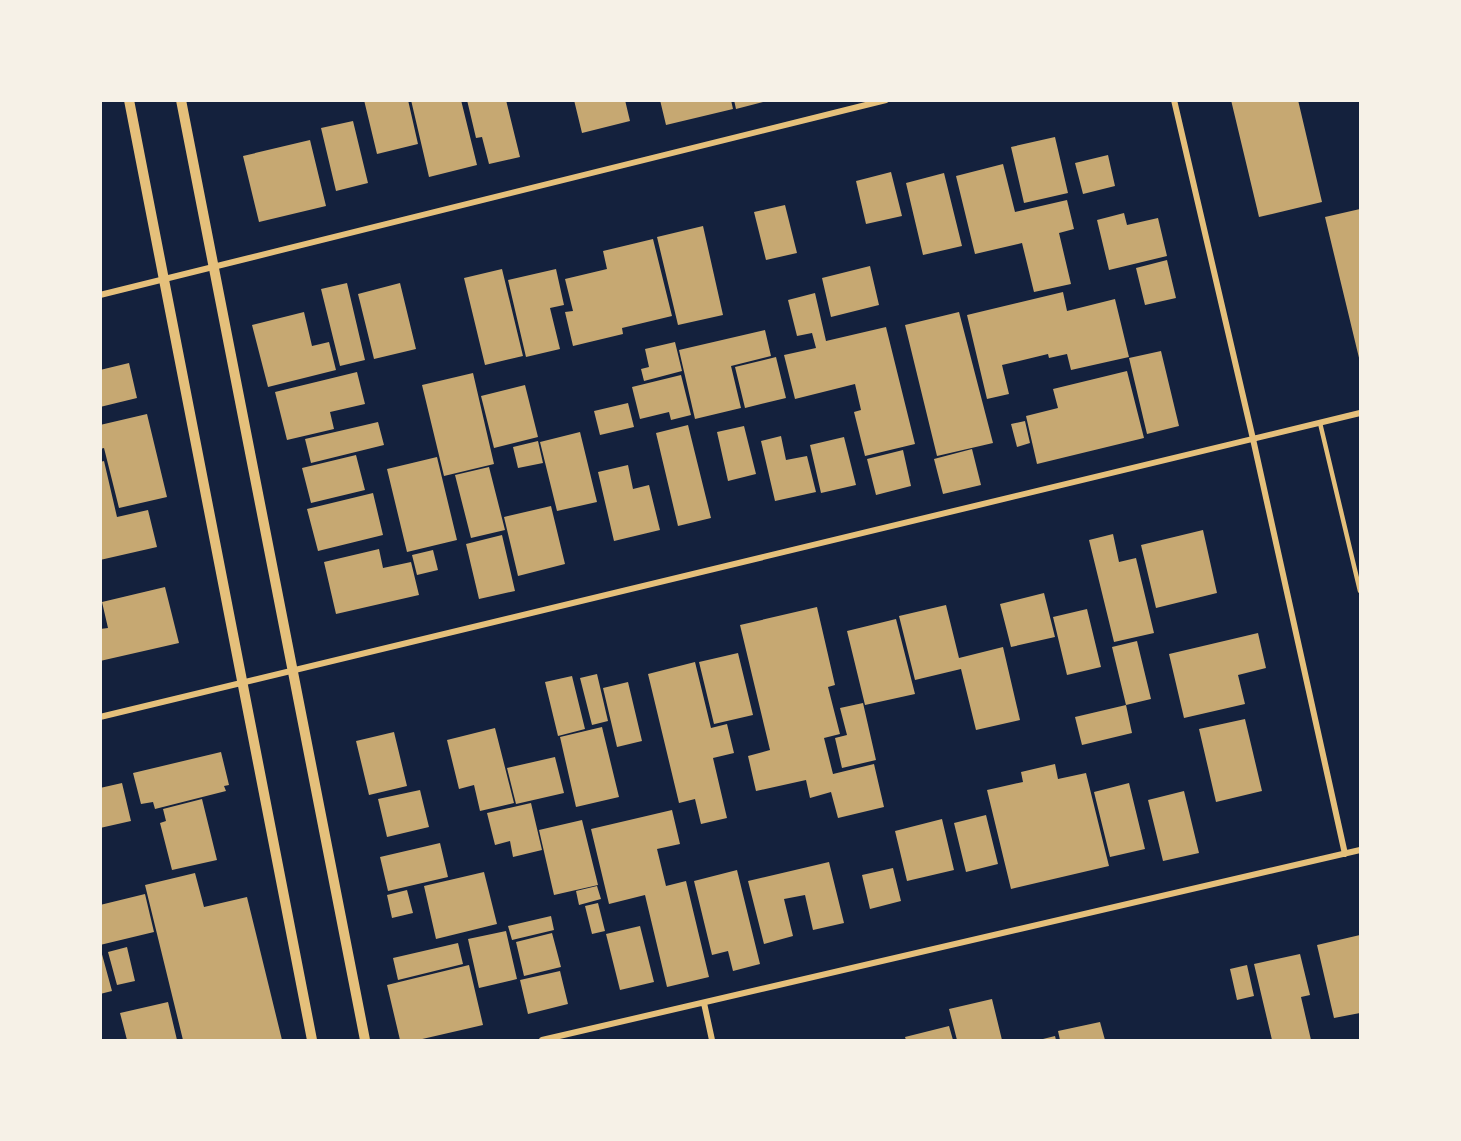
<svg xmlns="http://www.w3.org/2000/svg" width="1461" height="1141" font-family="Ubuntu,sans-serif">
<rect width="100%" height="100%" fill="#14213d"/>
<path fill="#c6a872" d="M 364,100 L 408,100 L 418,144 L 377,154 Z
M 411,100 L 461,100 L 477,165 L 429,177 Z
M 467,100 L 506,100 L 520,157 L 489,164 L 482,137 L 476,138 Z
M 574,100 L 625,100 L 630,121 L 582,133 Z
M 660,100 L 731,100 L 733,109 L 666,125 Z
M 734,100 L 767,100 L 767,101 L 736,109 Z
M 1231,100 L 1298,100 L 1322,202 L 1259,217 Z
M 353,121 L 368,183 L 336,191 L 321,128 Z
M 1055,137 L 1068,193 L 1024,203 L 1011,147 Z
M 310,140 L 326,206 L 259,222 L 243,156 Z
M 1108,155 L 1115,186 L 1083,194 L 1075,163 Z
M 1003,164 L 1015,212 L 1067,200 L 1074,229 L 1059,233 L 1071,284 L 1034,292 L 1022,243 L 975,254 L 956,176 Z
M 891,172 L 902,216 L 866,224 L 856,181 Z
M 944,173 L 962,246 L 923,255 L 906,183 Z
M 785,205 L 797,253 L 766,260 L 754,212 Z
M 1360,209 L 1360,362 L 1325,217 Z
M 1124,213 L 1127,225 L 1158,218 L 1167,256 L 1109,270 L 1097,220 Z
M 703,226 L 723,315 L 678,325 L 657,237 Z
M 653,239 L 672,316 L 622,328 L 623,334 L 573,346 L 565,312 L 573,311 L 565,279 L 607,269 L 603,251 Z
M 1167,260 L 1176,298 L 1145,305 L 1136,268 Z
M 870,266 L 879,305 L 831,317 L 822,278 Z
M 502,269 L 523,356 L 485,365 L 464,278 Z
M 556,269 L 564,305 L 550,308 L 560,349 L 526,357 L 508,280 Z
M 347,283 L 365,360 L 340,366 L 321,289 Z
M 400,283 L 416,349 L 374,359 L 358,294 Z
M 1063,292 L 1067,311 L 1115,299 L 1129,357 L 1071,370 L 1067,354 L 1049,358 L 1048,354 L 1002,365 L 1009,394 L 987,399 L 967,315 Z
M 815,293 L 826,341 L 886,327 L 915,444 L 865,456 L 854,412 L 861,410 L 855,384 L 795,399 L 784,355 L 816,348 L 812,333 L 797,336 L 788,300 Z
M 304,312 L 312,346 L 329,342 L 336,370 L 268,387 L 252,325 Z
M 959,312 L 993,443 L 937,456 L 905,325 Z
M 765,330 L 771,356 L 731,366 L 741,408 L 695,419 L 679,350 Z
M 675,342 L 682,371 L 644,381 L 641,369 L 649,367 L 645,349 Z
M 1161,351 L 1179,426 L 1147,434 L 1129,358 Z
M 776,357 L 786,398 L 745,408 L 735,367 Z
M 129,363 L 137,398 L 100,407 L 100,370 Z
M 1127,371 L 1144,438 L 1037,464 L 1026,416 L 1058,408 L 1053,389 Z
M 357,372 L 365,404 L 330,412 L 334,429 L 287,440 L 275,392 Z
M 473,373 L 494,464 L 444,476 L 422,385 Z
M 681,375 L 691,415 L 671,420 L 669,412 L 640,419 L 632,387 Z
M 525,385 L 538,437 L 494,448 L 481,396 Z
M 628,403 L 634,427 L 600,435 L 594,411 Z
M 147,414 L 167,497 L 119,508 L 104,448 L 100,449 L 100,425 Z
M 1025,421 L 1030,443 L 1017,447 L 1011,424 Z
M 378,422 L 384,445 L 311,463 L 305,439 Z
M 688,425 L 711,518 L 678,526 L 656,433 Z
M 744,426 L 756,474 L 728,481 L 717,432 Z
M 580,432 L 597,502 L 557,511 L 540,442 Z
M 781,436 L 786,460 L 807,456 L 816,492 L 775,501 L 761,441 Z
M 844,437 L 856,485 L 821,493 L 810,445 Z
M 538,441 L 543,463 L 518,468 L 513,447 Z
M 972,449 L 981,485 L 943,494 L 934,459 Z
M 903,450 L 911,486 L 876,495 L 867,459 Z
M 356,455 L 365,490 L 311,503 L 302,468 Z
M 437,457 L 457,540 L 407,552 L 387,469 Z
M 104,461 L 117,517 L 148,510 L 157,547 L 100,560 L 100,462 Z
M 628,465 L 633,489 L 649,485 L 660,530 L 614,541 L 598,472 Z
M 489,467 L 505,530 L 471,538 L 455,475 Z
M 373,493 L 383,535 L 318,551 L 307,509 Z
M 551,506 L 565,564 L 518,576 L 504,517 Z
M 1203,530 L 1217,593 L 1156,608 L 1141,545 Z
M 1113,534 L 1119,562 L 1136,558 L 1154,633 L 1114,642 L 1089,540 Z
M 502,535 L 515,591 L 479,599 L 466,544 Z
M 379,549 L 383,568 L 411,562 L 419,595 L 336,614 L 324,562 Z
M 433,550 L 438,570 L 417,575 L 412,555 Z
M 165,587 L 179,643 L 100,661 L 100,629 L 108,628 L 102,602 Z
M 1044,593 L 1055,637 L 1011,647 L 1000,604 Z
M 946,605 L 959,658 L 1003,647 L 1020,720 L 976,730 L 961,669 L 915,680 L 899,616 Z
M 817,607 L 835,685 L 828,687 L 840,734 L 824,738 L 833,774 L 874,764 L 884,807 L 838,818 L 831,792 L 810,798 L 806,780 L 756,791 L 748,756 L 770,750 L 740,625 Z
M 1087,609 L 1101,667 L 1067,675 L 1053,617 Z
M 896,619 L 915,694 L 865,705 L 847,631 Z
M 1258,633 L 1266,668 L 1238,675 L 1245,704 L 1184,718 L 1169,654 Z
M 1137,641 L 1151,699 L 1126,705 L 1132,733 L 1082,745 L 1075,717 L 1126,705 L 1112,647 Z
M 738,653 L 753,715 L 714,724 L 699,662 Z
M 695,662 L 711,728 L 727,724 L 734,753 L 713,758 L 727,818 L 701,824 L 695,799 L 679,803 L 648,674 Z
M 597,674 L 608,721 L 592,725 L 580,678 Z
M 572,676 L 585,729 L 558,736 L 545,682 Z
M 628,682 L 642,741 L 617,747 L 603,688 Z
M 863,703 L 876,760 L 842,768 L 835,738 L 847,735 L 840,708 Z
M 1245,719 L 1262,791 L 1216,802 L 1199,729 Z
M 602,727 L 619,797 L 576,807 L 560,737 Z
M 495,728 L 514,803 L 480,811 L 474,785 L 459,789 L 447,740 Z
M 394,732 L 407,786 L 369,795 L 356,741 Z
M 221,752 L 229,785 L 224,786 L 226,791 L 155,809 L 153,802 L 141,804 L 133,773 Z
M 555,757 L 564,793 L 516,804 L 507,768 Z
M 1055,764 L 1058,779 L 1086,773 L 1109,866 L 1011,889 L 987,790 L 1023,782 L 1021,772 Z
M 122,783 L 131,821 L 100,828 L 100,788 Z
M 1129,783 L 1145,849 L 1110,857 L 1094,792 Z
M 420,790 L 429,827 L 387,837 L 378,799 Z
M 1184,791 L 1199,853 L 1163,861 L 1148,800 Z
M 202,799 L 217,860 L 172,870 L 160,823 L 166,821 L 163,809 Z
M 531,803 L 542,850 L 513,857 L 510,841 L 495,845 L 487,813 Z
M 672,810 L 680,844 L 657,849 L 666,886 L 686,881 L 709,977 L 667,987 L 645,895 L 609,904 L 591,829 Z
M 986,815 L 998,864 L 966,872 L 954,823 Z
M 942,819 L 954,870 L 907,881 L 895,831 Z
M 582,820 L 598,885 L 554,895 L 539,830 Z
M 440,843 L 448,877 L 388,891 L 380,857 Z
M 829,862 L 844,923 L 813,930 L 805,895 L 784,899 L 793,936 L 764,944 L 748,881 Z
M 893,868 L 901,901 L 870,909 L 862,875 Z
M 737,870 L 760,964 L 733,971 L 728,951 L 712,955 L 694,881 Z
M 484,872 L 497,924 L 436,939 L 424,886 Z
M 195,873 L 204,907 L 247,897 L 282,1040 L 183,1040 L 145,885 Z
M 597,886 L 601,899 L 579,905 L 576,891 Z
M 407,890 L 413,913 L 392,918 L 387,895 Z
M 145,894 L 154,932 L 100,945 L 100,905 Z
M 598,903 L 605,931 L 592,934 L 585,906 Z
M 551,916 L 554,930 L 512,940 L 508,926 Z
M 640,926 L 654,982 L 620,990 L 606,934 Z
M 506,931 L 517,979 L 479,988 L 468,939 Z
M 552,933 L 561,967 L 524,976 L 516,942 Z
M 1360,935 L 1360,1013 L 1334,1018 L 1317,945 Z
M 458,943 L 463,964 L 398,980 L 393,958 Z
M 100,947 L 112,991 L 100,994 Z
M 127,947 L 135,981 L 117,985 L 108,952 Z
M 1300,954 L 1310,995 L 1301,997 L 1311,1040 L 1272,1040 L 1254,964 Z
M 469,965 L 483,1025 L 418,1040 L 400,1040 L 387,985 Z
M 1247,965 L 1254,996 L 1237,1000 L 1230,969 Z
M 560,971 L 568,1004 L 528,1014 L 520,980 Z
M 992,999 L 1002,1040 L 957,1040 L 949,1009 Z
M 168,1002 L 177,1040 L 127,1040 L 120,1013 Z
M 1100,1022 L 1105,1040 L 1060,1040 L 1058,1031 Z
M 949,1026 L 953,1040 L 906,1040 L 905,1037 Z
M 1055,1036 L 1056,1040 L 1039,1040 Z"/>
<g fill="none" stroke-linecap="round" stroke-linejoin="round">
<path stroke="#e5c07b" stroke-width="4.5" d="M 1320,423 L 1360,591"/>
<path stroke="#e5c07b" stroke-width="6" d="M 1174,100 L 1253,439 L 1345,854
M 100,295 L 886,100
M 100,717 L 1360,413
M 704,1003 L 712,1040
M 542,1040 L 1360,850"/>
<path stroke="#e5c07b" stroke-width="10" d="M 129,100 L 312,1040
M 181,100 L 365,1040"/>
</g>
<rect width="1461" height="1141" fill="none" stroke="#f6f1e7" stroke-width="204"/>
</svg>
